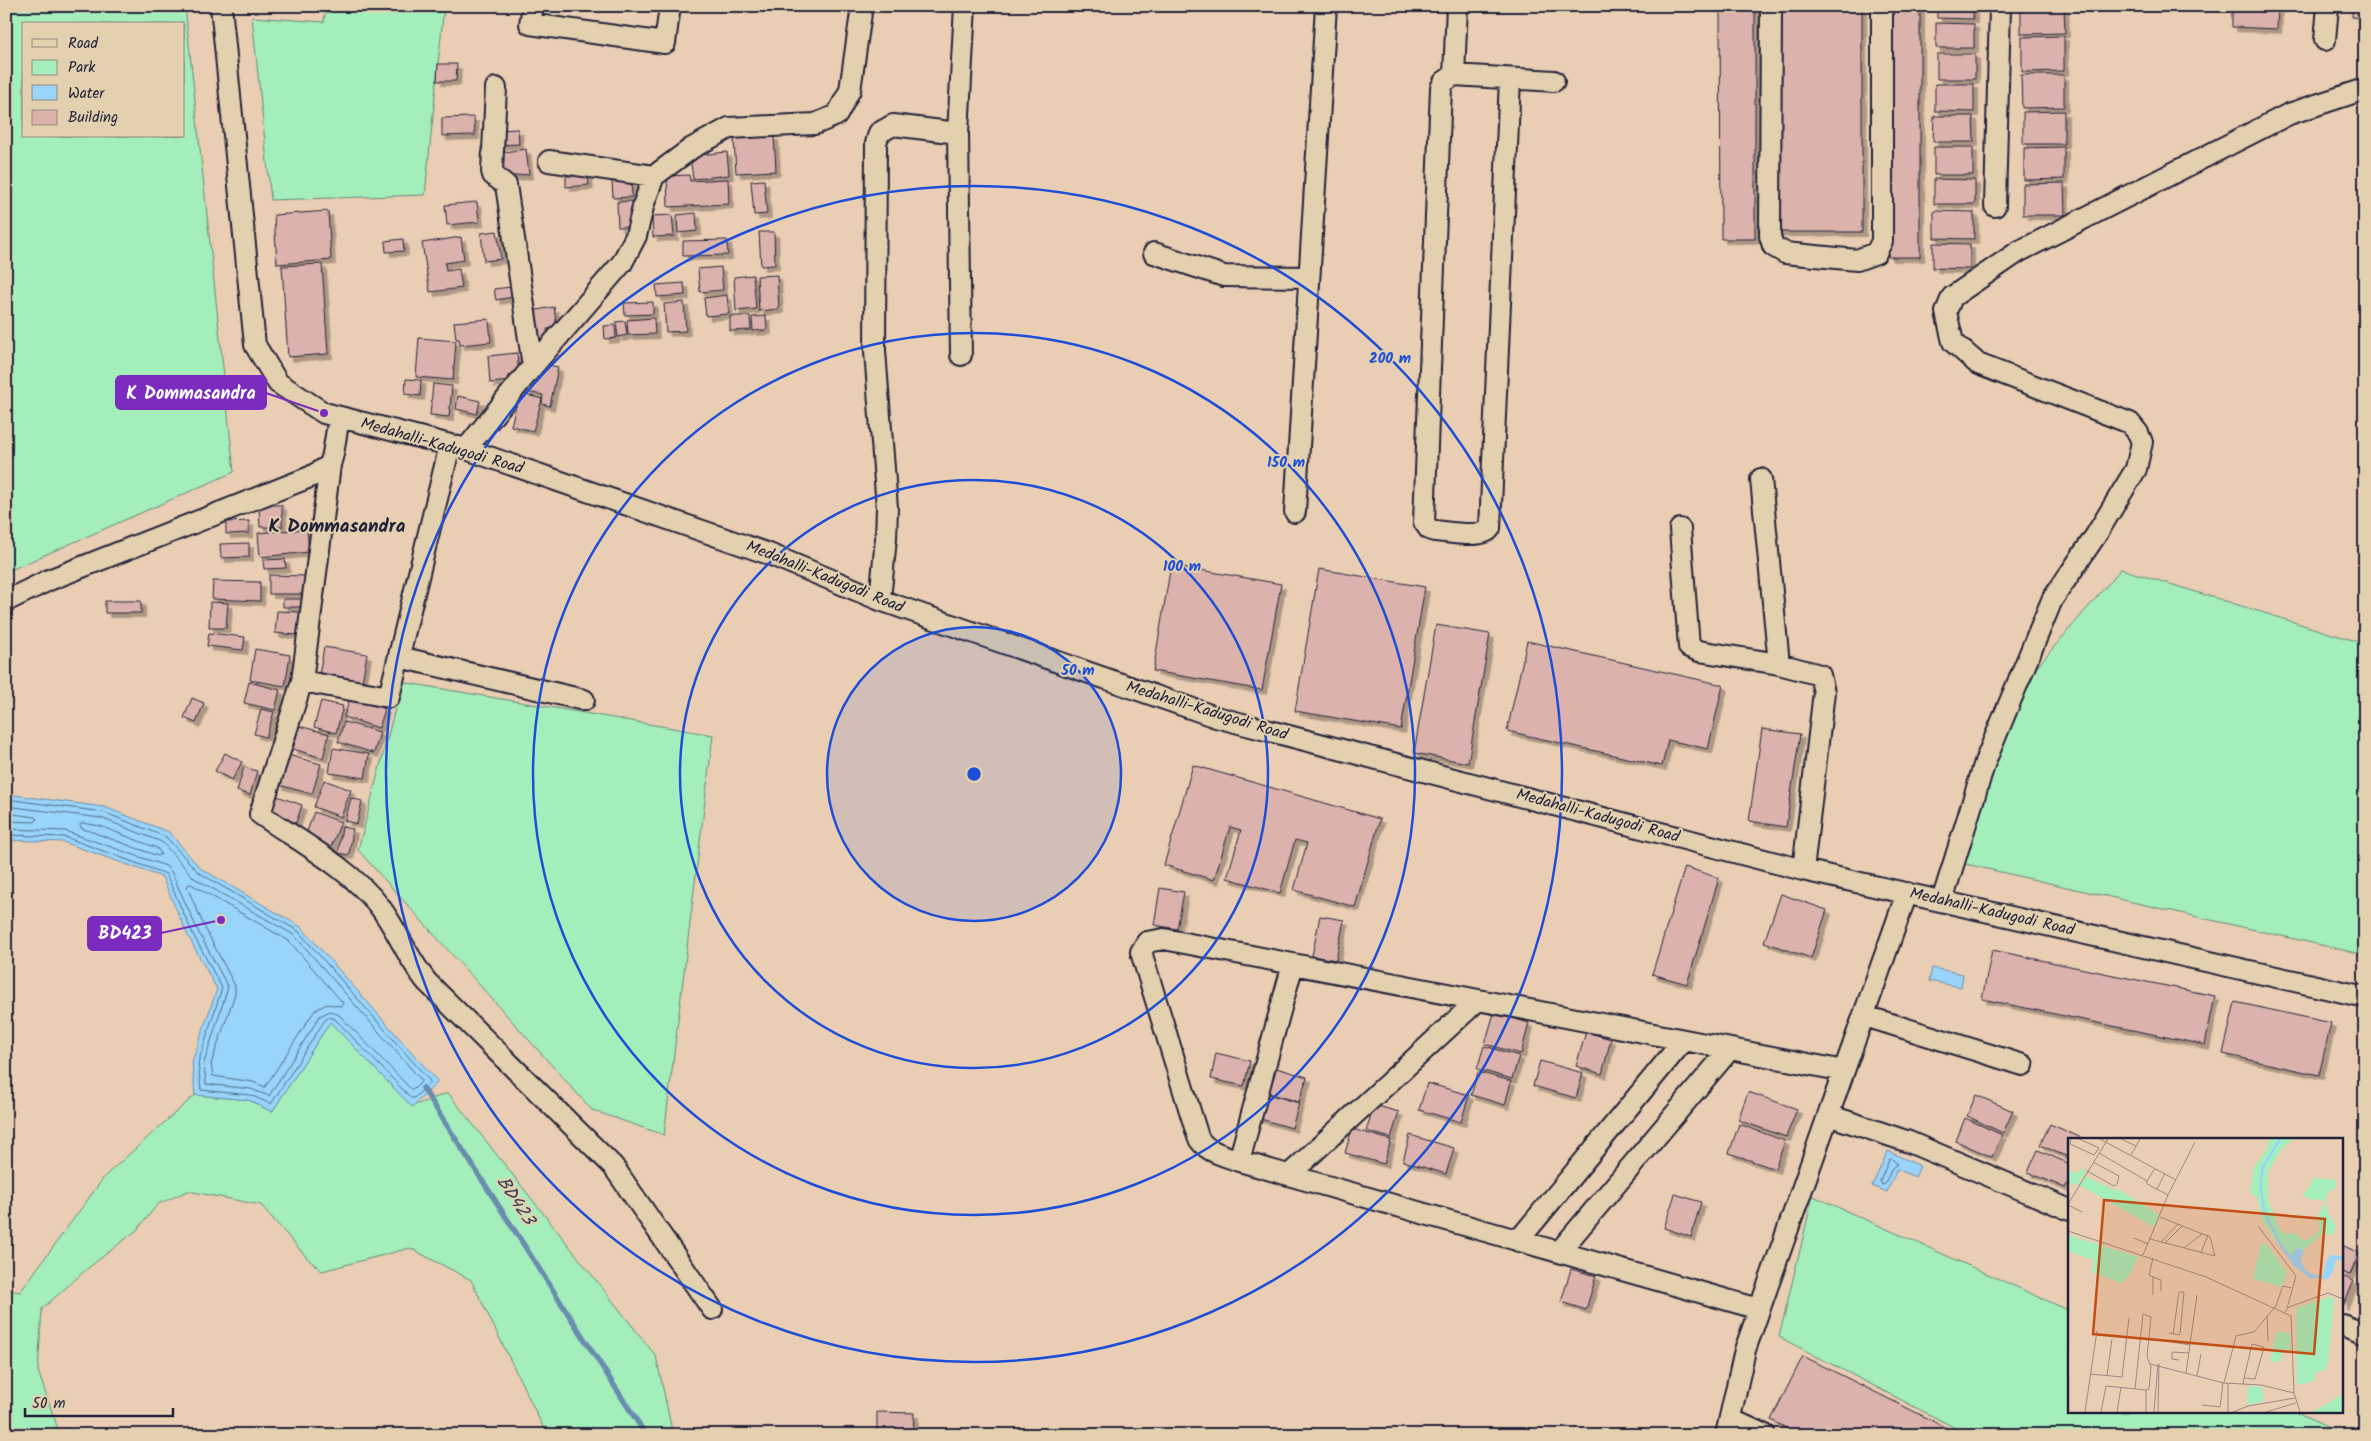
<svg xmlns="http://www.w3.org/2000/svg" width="2371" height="1441" font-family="Kalam,sans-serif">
<defs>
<filter id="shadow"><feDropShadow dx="4.5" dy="4.5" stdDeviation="0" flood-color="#0004"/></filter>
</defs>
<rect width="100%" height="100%" fill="#eaceb3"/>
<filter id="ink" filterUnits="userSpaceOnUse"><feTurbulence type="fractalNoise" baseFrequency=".02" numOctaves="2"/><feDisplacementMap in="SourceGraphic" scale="10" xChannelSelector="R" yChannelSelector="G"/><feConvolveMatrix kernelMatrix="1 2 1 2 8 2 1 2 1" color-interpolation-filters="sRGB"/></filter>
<g filter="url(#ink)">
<path fill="#a4eebc" stroke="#63887c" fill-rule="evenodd" d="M 6,6 L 185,6 L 234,472 L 6,572 ZM 24,24 L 184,24 L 184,136 L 24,136 Z
M 326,6 L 444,6 L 425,195 L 271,200 L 252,17 L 324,22 Z
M 2121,569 L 2365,644 L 2365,955 L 1961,863 L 2024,682 Z
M 402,682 L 713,735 L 664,1135 L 592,1110 L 358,850 Z
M 330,1022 L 412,1106 L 448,1093 L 656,1356 L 673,1435 L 547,1435 L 471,1280 L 410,1248 L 322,1271 L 308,1259 L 261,1205 L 188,1191 L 158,1204 L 137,1230 L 88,1268 L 42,1309 L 38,1371 L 60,1435 L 6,1435 L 6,1290 L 20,1292 L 105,1176 L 195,1095 L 249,1100 L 272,1112 Z
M 1813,1196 L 2070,1311 L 2070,1412 L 2294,1412 L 2344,1435 L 1969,1435 L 1779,1337 Z"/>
<path fill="#99d5fa" stroke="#698dae" d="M 6,794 L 104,807 L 169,832 L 200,868 L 301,927 L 438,1082 L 412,1107 L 330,1022 L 272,1112 L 249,1100 L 195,1095 L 192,1062 L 217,989 L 188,936 L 162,877 L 63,842 L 6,840 Z
M 1932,968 L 1963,974 L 1961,987 L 1929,981 Z
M 1888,1151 L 1920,1166 L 1915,1177 L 1897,1169 L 1887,1192 L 1872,1186 Z"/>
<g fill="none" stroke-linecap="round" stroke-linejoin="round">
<path stroke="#526a87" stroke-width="1" d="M 6,799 L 103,812 L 166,837 L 198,872 L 298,931 L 429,1080 L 430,1083 L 414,1098 L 411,1098 L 335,1019 L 330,1017 L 325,1020 L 271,1104 L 250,1095 L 201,1090 L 198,1063 L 222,988 L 193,934 L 166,874 L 65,837 L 6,835
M 6,806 L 101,818 L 162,842 L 194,878 L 294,935 L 421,1080 L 421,1082 L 414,1089 L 411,1089 L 339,1015 L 330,1011 L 320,1016 L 269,1096 L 251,1089 L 206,1084 L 204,1063 L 228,987 L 198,931 L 171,871 L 166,866 L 65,831 L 6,829
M 6,813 L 35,817 L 37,819 L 35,822 L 6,821
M 83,823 L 100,826 L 157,848 L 161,854 L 158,856 L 81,828 L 80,825 Z
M 191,884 L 289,941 L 343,1003 L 341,1006 L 327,1004 L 315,1010 L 265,1087 L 253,1082 L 213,1076 L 211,1064 L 235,994 L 235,986 L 205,928 L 187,887 L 188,885 Z
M 1892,1159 L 1897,1164 L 1892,1168 L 1885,1184 L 1882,1185 L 1880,1181 L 1889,1160 Z"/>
<path stroke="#698dae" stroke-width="5.5" d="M 423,1088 L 646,1435"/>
</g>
<path fill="#dcb2ad" stroke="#22223b" filter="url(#shadow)" d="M 1720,6 L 1755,6 L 1755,239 L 1721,239 Z
M 1777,6 L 1862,6 L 1862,232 L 1778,232 Z
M 1887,6 L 1920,6 L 1920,257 L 1888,257 Z
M 1937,6 L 1973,6 L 1973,19 L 1937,18 Z
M 2021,6 L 2064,6 L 2065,33 L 2021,34 Z
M 2232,6 L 2278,6 L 2277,29 L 2232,27 Z
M 2352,6 L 2365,6 L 2365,18 L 2352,17 Z
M 1936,23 L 1974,24 L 1974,48 L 1936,48 Z
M 2064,36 L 2064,71 L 2022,72 L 2022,37 Z
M 1937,54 L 1975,54 L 1975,79 L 1937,79 Z
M 438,64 L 457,64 L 456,81 L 437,81 Z
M 2021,75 L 2064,75 L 2064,107 L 2022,108 Z
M 1935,84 L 1974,84 L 1974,112 L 1935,111 Z
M 2064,111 L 2064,144 L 2023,144 L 2023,112 Z
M 1934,116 L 1973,116 L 1974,142 L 1933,142 Z
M 474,117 L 475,135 L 442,136 L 442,118 Z
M 518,129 L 519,144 L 497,145 L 496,130 Z
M 774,136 L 776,171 L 736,173 L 734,139 Z
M 1934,147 L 1973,147 L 1973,175 L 1934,175 Z
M 2064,147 L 2064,179 L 2024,180 L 2024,148 Z
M 526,149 L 529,174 L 500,178 L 497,153 Z
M 727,152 L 729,175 L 693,179 L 690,156 Z
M 588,175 L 589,185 L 566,187 L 566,176 Z
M 689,175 L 690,181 L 728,179 L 729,204 L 668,207 L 667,176 Z
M 1934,179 L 1975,180 L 1975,204 L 1934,204 Z
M 631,180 L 632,197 L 613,198 L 612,181 Z
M 764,180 L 767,214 L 754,215 L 751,181 Z
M 2064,183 L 2065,215 L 2023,215 L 2023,184 Z
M 632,201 L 633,227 L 618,227 L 617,202 Z
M 477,202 L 479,222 L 447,225 L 445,205 Z
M 328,211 L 331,260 L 277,264 L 274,215 Z
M 1934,211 L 1974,212 L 1974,239 L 1934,238 Z
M 696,213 L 697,231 L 678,233 L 677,215 Z
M 672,215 L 674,236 L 653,237 L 652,216 Z
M 497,231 L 501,259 L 484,261 L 481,233 Z
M 759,232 L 774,232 L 775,265 L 761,266 Z
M 461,237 L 464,260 L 445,263 L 446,271 L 459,269 L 462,288 L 430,292 L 422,243 Z
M 403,239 L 404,251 L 386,252 L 385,241 Z
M 727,240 L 728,255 L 683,256 L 683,241 Z
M 1933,243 L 1970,244 L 1970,269 L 1933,268 Z
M 322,264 L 328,354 L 288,357 L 282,266 Z
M 721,267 L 723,290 L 700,292 L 698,269 Z
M 753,275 L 756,309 L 736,311 L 734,277 Z
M 777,275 L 779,309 L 759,311 L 757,276 Z
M 684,283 L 685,295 L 657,297 L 656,285 Z
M 511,287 L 513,297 L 496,300 L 494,289 Z
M 727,295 L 729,314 L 706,316 L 704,298 Z
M 653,302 L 653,314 L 625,315 L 624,303 Z
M 684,302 L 686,331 L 666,332 L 664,304 Z
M 554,307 L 557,328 L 547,329 L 548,339 L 536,341 L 531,311 Z
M 730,316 L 750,316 L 751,330 L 730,331 Z
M 766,316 L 767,330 L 753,331 L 752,317 Z
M 654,318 L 655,334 L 628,335 L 627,320 Z
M 489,319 L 491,342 L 460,345 L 459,339 L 456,339 L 454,322 Z
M 625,321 L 627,335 L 618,337 L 616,322 Z
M 615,325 L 616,338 L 605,339 L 604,326 Z
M 419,338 L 456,341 L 453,380 L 416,377 Z
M 517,353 L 519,375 L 508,376 L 509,381 L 490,383 L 488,356 Z
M 544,364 L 558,367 L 550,406 L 542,404 L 543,395 L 526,392 L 529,376 L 538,378 L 540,368 Z
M 406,379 L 421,380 L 420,396 L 405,394 Z
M 433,384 L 452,386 L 449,417 L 430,415 Z
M 519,393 L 542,399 L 533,431 L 511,426 Z
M 458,396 L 480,401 L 477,414 L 456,409 Z
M 259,505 L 282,505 L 282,527 L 260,527 Z
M 249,521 L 249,533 L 226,534 L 226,522 Z
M 307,529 L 309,552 L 260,557 L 258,533 Z
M 249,543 L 249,557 L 221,558 L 220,544 Z
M 285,559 L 286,568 L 264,569 L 263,560 Z
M 1171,565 L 1281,584 L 1262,690 L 1153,671 Z
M 1319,569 L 1425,587 L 1401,729 L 1295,711 Z
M 269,575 L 306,576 L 306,594 L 269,594 Z
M 213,581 L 260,582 L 260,601 L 212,599 Z
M 283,599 L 302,599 L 302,607 L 283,607 Z
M 105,601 L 141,601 L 141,613 L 105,613 Z
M 210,602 L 228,603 L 226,628 L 209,628 Z
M 277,611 L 300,612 L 298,635 L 275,633 Z
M 1436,625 L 1490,634 L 1468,763 L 1414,753 Z
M 209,633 L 245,637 L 243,650 L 207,646 Z
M 1527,641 L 1723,685 L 1708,749 L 1668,740 L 1662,766 L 1507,731 Z
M 324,647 L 367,654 L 362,682 L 319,675 Z
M 255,649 L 290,655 L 285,686 L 250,680 Z
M 249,682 L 280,690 L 275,710 L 244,703 Z
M 192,698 L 204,703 L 196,723 L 184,718 Z
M 350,698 L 385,709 L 379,728 L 344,717 Z
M 321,701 L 343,706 L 336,733 L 314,727 Z
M 261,709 L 274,712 L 266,737 L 254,734 Z
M 344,722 L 380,732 L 374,753 L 338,742 Z
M 299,726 L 329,734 L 323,758 L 293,749 Z
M 1762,729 L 1800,734 L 1786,827 L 1749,821 Z
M 333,748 L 369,754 L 365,778 L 329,773 Z
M 225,753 L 242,762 L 232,780 L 215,771 Z
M 288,755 L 321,764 L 312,794 L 279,785 Z
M 1193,765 L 1380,819 L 1355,907 L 1294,890 L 1307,843 L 1295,840 L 1280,893 L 1227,878 L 1241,830 L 1230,827 L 1214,880 L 1164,865 Z
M 244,767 L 257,771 L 250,795 L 237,791 Z
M 324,780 L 351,790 L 341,817 L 314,807 Z
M 277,796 L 302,805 L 296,823 L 270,813 Z
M 351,798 L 362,801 L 357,824 L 345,821 Z
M 314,812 L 341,822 L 330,850 L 304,840 Z
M 342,827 L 353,829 L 349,855 L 338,853 Z
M 1685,867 L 1719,878 L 1687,984 L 1652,974 Z
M 1160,888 L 1184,892 L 1177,929 L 1154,925 Z
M 1781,894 L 1827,910 L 1811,958 L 1764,942 Z
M 1320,916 L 1344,920 L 1336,960 L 1312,956 Z
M 1992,950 L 2215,996 L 2205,1045 L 1982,999 Z
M 2235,1002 L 2331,1023 L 2319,1075 L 2223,1054 Z
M 1494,1013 L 1529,1023 L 1521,1054 L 1485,1044 Z
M 1586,1032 L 1611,1039 L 1602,1074 L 1576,1066 Z
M 1484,1046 L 1519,1056 L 1512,1079 L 1477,1069 Z
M 1216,1053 L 1250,1061 L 1244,1086 L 1211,1079 Z
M 1540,1061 L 1583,1073 L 1576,1098 L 1533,1086 Z
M 1273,1067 L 1307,1077 L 1299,1102 L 1265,1092 Z
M 1478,1072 L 1511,1081 L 1505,1105 L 1471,1095 Z
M 1427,1083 L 1469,1095 L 1461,1122 L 1419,1110 Z
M 1748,1092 L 1797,1109 L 1786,1137 L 1738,1120 Z
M 1264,1093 L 1299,1103 L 1292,1128 L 1257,1118 Z
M 1976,1095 L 2013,1111 L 2003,1133 L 1967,1116 Z
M 1374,1105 L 1399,1112 L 1391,1138 L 1366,1131 Z
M 1965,1118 L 2002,1135 L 1992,1157 L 1956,1141 Z
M 1739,1124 L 1785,1141 L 1775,1169 L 1729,1153 Z
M 2050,1124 L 2086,1140 L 2070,1140 L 2070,1158 L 2040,1145 Z
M 1352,1129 L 1391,1140 L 1384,1164 L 1345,1153 Z
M 1410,1135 L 1454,1148 L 1446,1174 L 1403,1161 Z
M 2038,1150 L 2070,1164 L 2070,1178 L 2065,1188 L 2028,1172 Z
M 1675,1194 L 1701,1202 L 1691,1237 L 1664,1228 Z
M 2342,1245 L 2359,1253 L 2350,1275 L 2342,1272 Z
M 1571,1269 L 1596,1276 L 1586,1310 L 1561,1302 Z
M 2342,1276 L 2354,1281 L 2343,1306 L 2342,1305 Z
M 1803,1356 L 1961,1435 L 1800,1435 L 1771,1420 Z
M 877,1412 L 914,1413 L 913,1435 L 877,1435 Z"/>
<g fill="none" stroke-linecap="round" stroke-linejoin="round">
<defs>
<path id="minor" d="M 221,6 L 255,345 L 278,383 L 324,413 L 466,449 L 769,554 L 880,600 L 1216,717 L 1803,870 L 2365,997
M 533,6 L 530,24 L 665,43 L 670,6
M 1771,6 L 1770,236 L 1773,246 L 1785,253 L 1857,260 L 1876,253 L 1882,241 L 1882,6
M 2325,40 L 2328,6
M 1454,75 L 1457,6
M 1510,79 L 1490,528 C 1484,539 1447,532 1435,531 L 1429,529 L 1424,522 L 1441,88 L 1444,82 L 1454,75 L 1554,81
M 496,88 L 492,171 L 493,175 L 506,185 L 533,366
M 549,161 L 654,176
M 1995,206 L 2000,6
M 1154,253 L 1224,276 L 1309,277
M 961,355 L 958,133 L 965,6
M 466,449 L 533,366 L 622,263 L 636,236 L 644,203 L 654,176 L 692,148 L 729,128 L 815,124 L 837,115 L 850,90 L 862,6
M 330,465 L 302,681 L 260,814 C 299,841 351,869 380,907 C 398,931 408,959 427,982 L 613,1166 L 712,1309
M 1761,479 L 1779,664
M 1295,512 L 1326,6
M 1680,529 L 1689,647 L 1699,651 L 1779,664 L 1820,675 L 1824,692 L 1803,870
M 880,600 L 886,538 L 887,508 L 875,351 L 876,143 L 879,133 L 893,125 L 958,133
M 6,601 L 49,580 L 310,477 L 330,465 L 333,454 L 339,417
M 399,657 L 584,700
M 302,681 L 389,697 L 450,445
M 1942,901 L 1985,762 L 2052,600 L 2096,535 L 2136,469 L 2142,442 L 2138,433 L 2130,423 L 1978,364 L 1953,342 L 1946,312 L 1952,297 L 2018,252 L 2289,114 L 2365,89
M 1865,1016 L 2023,1065
M 1828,1115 L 1909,1142 L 2070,1210
M 1239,1161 L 1293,964
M 1289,1175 L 1478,1000
M 1518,1241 L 1684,1040
M 1559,1252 L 1730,1049
M 1759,1309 L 1239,1161 C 1224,1155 1205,1152 1198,1137 L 1141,952 L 1147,942 L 1164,939 L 1844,1071
M 2342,1325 L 2365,1334
M 1730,1419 L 1765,1435
M 1726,1435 L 1745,1350 L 1907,893"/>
</defs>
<use href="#minor" stroke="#22223b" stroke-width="24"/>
<use href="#minor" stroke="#e3d0ae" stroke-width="20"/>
</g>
</g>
<circle cx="974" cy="774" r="147" fill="#1d4ed8" fill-opacity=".12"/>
<g fill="none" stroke="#1d4ed8" stroke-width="2.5">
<circle cx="974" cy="774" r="147"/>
<circle cx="974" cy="774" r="294"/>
<circle cx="974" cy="774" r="441"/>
<circle cx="974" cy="774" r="588"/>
</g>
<g text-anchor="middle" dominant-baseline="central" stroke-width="4" stroke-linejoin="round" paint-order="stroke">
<g font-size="16" fill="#22223b" stroke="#e3d0ae">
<text transform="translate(442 446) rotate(16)">Medahalli-Kadugodi Road</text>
<text transform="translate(825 577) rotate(22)">Medahalli-Kadugodi Road</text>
<text transform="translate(1207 711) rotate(17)">Medahalli-Kadugodi Road</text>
<text transform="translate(1598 816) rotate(15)">Medahalli-Kadugodi Road</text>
<text transform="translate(1992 912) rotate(13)">Medahalli-Kadugodi Road</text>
</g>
<g font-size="18" font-style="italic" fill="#343d58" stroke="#e3d0ae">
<text transform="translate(515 1201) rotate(57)">BD423</text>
</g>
<g font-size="19" font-weight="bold" fill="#22223b" stroke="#e3d0ae">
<text x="337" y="527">K Dommasandra</text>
</g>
</g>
<g transform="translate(2068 1138)">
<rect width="275" height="275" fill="#eaceb3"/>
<path d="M 201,1 L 225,1 L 213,12 L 200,35 L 200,62 L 212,92 L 218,96 L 226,95 L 238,103 L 252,93 L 250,77 L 257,65 L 255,62 L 240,61 L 235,56 L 242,49 L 245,40 L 268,42 L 268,50 L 261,53 L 257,60 L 260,75 L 268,88 L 265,97 L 254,95 L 236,112 L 231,111 L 223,118 L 216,109 L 213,110 L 195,84 L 189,60 L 182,54 L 186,29 L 199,11 ZM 14,30 L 18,33 L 9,47 L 0,44 L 0,32 L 8,36 ZM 17,38 L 48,53 L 50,51 L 91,77 L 86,89 L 11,47 ZM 0,97 L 70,119 L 62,136 L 53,145 L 24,134 L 26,122 L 0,113 ZM 193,105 L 199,107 L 219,134 L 214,149 L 185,141 ZM 261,159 L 266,161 L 260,225 L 257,232 L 247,235 L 246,243 L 229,247 L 228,170 ZM 208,194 L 222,195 L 222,212 L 215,211 L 212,224 L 202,223 ZM 180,248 L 194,249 L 196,263 L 179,267 ZM 275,256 L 275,274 L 245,274 Z" fill="#a4eebc"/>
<path d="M 216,109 L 223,118 L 229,110 L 236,112 L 233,122 L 237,132 L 246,137 L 255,137 L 259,121 L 263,117 L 275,118 L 275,123 L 268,121 L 265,134 L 260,141 L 242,140 L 225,127 L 214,111 Z" fill="#99d5fa"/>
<path fill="none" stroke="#99d5fa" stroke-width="2.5" d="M 212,1 L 195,29 L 192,47 L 197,76 L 215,111"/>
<path fill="none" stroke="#9a8983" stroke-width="1" d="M 3,1 L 2,6 L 26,17 L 31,10 L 11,1M 32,1 L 108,42M 53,1 L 68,8M 31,15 L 79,43 L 87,30M 63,17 L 72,1M 19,33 L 46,48 L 49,46 L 51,38 L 25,24M 79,43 L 79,46 L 100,57M 89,51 L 97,35M 0,66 L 40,1M 0,67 L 14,74M 190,88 L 228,138 L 219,170M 0,93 L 138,139 L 223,178 L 226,255 L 232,274M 66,100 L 80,106M 82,101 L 147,118 L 142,99 L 92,79M 93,104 L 110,86M 97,105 L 114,88M 116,110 L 134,96M 133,115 L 140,97M 75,117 L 100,57 L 127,4M 85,120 L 81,137 L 85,139 L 85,157M 85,139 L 93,142 L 93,153M 207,170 L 215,148 L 223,150M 217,174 L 221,169 L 260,155 L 275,161M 199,178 L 200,203M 101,195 L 111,197 L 112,196 L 116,154 L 111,154 L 105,196M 104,204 L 122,207M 111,222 L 104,221 L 104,214 L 121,215M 82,226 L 156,245 L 193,247 L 226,255M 118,235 L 129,157M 22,236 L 54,239 L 61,180M 39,238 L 44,201M 129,238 L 133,216M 156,245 L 168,198 L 186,194 L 206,170M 160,245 L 160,274M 175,246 L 176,240 L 184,206 L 196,209 L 187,241 L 176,240M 134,267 L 152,269 L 155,245M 17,274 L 29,193M 33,274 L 38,248 L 78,252 L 81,251 L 83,229 L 79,218 L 83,179 L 75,176 L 67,251M 49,274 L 53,249M 78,274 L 78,252M 86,274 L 90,226M 90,274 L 91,226M 165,274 L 180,268 L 227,260M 198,274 L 228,265"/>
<path fill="#c04e15" fill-opacity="0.15" stroke="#c04e15" stroke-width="2.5" d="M 36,62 L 257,81 L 246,216 L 25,196 Z"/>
<rect width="275" height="275" fill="none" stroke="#22223b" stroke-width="2.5"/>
</g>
<circle cx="974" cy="774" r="8" fill="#1d4ed8" stroke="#e3d0ae" stroke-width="2.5"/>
<g font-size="15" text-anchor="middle" font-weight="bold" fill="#1d4ed8" stroke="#e3d0ae" stroke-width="4" stroke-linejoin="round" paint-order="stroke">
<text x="1390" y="363">200 m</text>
<text x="1286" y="467">150 m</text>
<text x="1182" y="571">100 m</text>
<text x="1078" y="675">50 m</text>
</g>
<path fill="none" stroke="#7b2cbf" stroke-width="2" d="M324 413L266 393M221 920L161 933"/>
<g fill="#7b2cbf" stroke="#e3d0ae" stroke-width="2">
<circle cx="324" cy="413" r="5"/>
<circle cx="221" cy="920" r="5"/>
</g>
<g fill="#7b2cbf" stroke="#7b2cbf" stroke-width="2">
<rect x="116" y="376" width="150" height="33" rx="5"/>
<rect x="88" y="917" width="73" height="33" rx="5"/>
</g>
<g font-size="18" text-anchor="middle" font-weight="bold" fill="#fff">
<text x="191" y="399">K Dommasandra</text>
<text x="125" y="939">BD423</text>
</g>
<rect width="2371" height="1441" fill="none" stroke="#e3d0ae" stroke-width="25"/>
<rect x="12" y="12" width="2346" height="1416" fill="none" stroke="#22223b" stroke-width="2" filter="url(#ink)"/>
<rect x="22" y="22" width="162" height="115" fill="#e3d0ae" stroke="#968a80"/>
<rect x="32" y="39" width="25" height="8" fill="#e3d0ae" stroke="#968a80"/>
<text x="68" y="48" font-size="15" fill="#22223b">Road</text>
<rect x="32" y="60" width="25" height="15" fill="#a4eebc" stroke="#968a80"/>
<text x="68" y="72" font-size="15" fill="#22223b">Park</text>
<rect x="32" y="85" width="25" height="15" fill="#99d5fa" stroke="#968a80"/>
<text x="68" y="98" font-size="15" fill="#22223b">Water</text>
<rect x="32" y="110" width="25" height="15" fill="#dcb2ad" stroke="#968a80"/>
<text x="68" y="122" font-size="15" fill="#22223b">Building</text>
<path d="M25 1408v8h148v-8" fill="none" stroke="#22223b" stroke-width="2.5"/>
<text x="32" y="1408" font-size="15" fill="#22223b" stroke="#e3d0ae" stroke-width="4" paint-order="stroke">50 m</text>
</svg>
